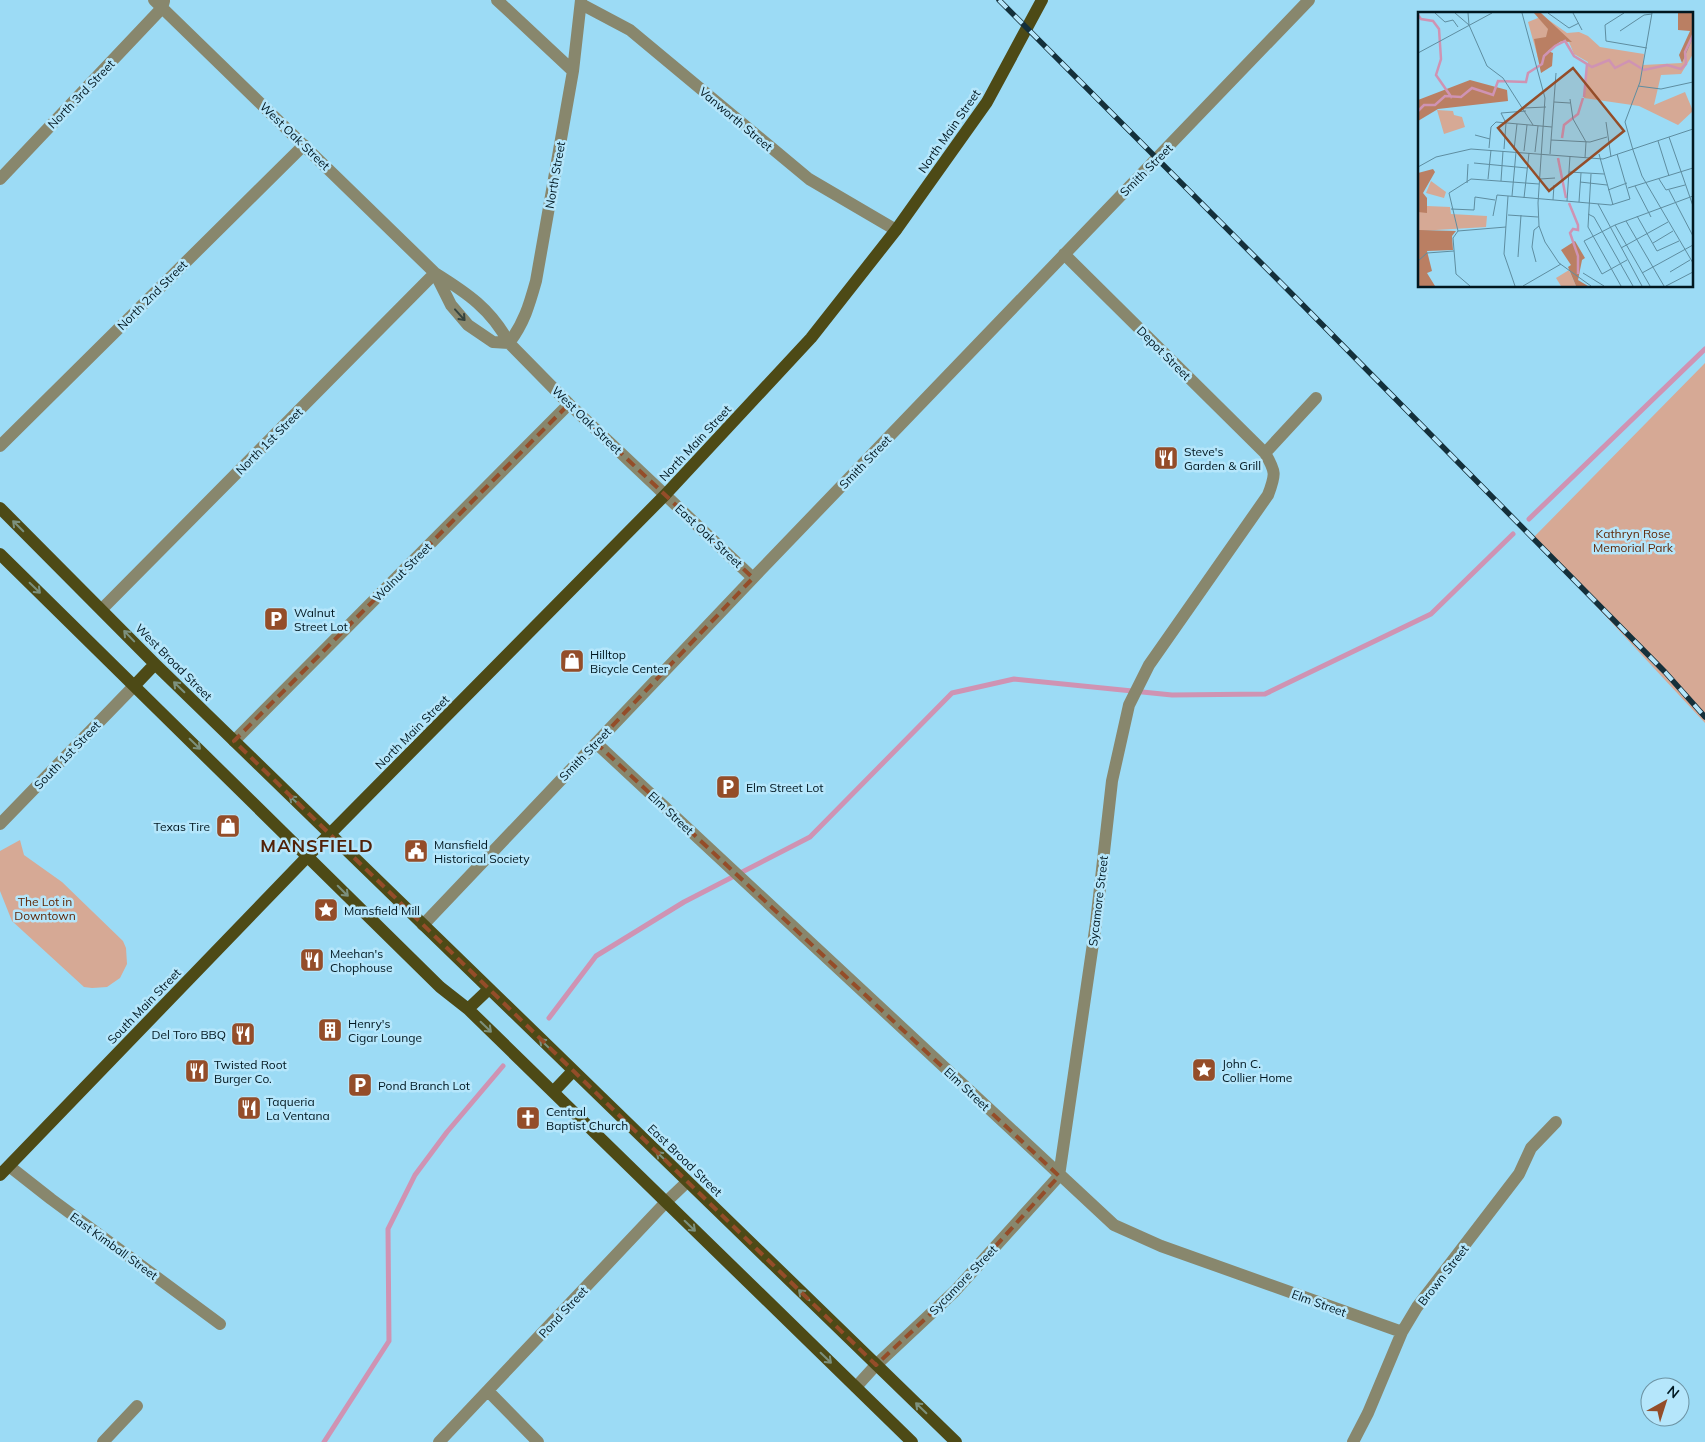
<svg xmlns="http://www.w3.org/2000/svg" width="1705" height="1442" font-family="Mulish,sans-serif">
<rect width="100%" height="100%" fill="#9cdbf5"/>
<path fill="#d6a995" d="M 1705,363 L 1705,723 L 1533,538 Z
M 20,840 L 24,855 L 62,882 L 123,941 L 126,948 L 127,964 L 120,978 L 107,987 L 92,988 L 84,987 L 12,921 L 0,891 L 0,851 Z"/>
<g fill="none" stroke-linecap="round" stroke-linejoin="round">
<path stroke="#cf93b3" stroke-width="5" d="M 1529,519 L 1705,349
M 549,1018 L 596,956 L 684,902 L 810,837 L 952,693 L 1014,679 L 1172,695 L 1265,694 L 1431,614 L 1513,534
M 324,1442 L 389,1341 L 388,1229 L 415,1175 L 447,1132 L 503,1066"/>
<path stroke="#88876d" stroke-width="12" d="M 154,0 L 435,273 C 467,293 491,309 509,343 L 569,404 L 753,578
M 497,0 L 573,71
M 581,4 L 630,30 L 809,179 L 896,230
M 0,179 L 162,8 L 164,1
M 435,273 L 451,305 L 468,325 L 493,342 L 509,343
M 509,343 C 524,323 529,306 536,281 L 573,71 L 581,0
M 0,446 L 304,145
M 1265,453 L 1316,398
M 102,609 L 435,273
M 234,741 L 569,404
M 596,743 L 1114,1225 L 1161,1246 L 1402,1332
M 0,824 L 135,685
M 423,925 L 753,578 L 1309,0
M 9,1166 L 51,1199 L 220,1324
M 856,1387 L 876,1365 L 955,1291 L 1059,1176 L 1096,923 L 1112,781 L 1129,705 L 1149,665 L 1268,495 C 1276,474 1276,472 1265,453 L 1064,254
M 488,1391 L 538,1442
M 103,1442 L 137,1406
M 439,1442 L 666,1202 L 687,1182
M 1353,1442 L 1368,1413 L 1402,1332 L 1417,1307 L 1519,1174 L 1531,1148 L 1556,1122"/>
<path stroke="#4d4a16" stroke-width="12" d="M 0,508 L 155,664 L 956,1442
M 0,554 L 440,987 L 468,1009 L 912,1442
M 135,685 L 155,664
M 468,1009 L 489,989
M 553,1092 L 573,1071
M 0,1175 L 308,856 L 665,495 L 811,338 L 896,230 L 987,102 L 1042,0"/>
<defs>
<path id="rail" d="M 999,0 L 1292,294 L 1665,672 L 1705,717"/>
</defs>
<use href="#rail" stroke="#14303b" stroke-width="5.5"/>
<use href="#rail" stroke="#b5e6fb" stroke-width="4" stroke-dasharray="11" stroke-linecap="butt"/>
</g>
<defs><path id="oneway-shaft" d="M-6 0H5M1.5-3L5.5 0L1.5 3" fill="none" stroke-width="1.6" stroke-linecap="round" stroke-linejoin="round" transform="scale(1.25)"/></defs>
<use stroke="#36443f" href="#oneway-shaft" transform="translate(460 315) rotate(48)"/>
<g stroke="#7c907d">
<use href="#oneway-shaft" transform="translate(18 526) rotate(-135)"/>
<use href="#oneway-shaft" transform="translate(35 588) rotate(44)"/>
<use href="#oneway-shaft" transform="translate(129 636) rotate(-134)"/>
<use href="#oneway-shaft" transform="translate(179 687) rotate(-136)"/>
<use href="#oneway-shaft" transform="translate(195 744) rotate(44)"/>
<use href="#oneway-shaft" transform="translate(295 801) rotate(-136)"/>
<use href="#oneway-shaft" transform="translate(343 891) rotate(45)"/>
<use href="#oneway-shaft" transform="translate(486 1027) rotate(44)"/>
<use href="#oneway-shaft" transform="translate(545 1044) rotate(-136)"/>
<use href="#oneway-shaft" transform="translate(662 1157) rotate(-136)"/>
<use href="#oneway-shaft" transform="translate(690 1226) rotate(44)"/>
<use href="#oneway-shaft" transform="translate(804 1295) rotate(-136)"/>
<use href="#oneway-shaft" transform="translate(826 1358) rotate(44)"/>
<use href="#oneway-shaft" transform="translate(921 1408) rotate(-136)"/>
</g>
<path fill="none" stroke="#944d29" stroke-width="4" stroke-dasharray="10 6" stroke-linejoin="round" d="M 569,404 L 753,578 L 596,743 L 1059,1176 L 955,1291 L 876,1365 L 234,741 Z"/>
<defs>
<symbol id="restaurant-square" viewBox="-11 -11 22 22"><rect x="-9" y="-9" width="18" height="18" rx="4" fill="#944d29" stroke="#b5e6fb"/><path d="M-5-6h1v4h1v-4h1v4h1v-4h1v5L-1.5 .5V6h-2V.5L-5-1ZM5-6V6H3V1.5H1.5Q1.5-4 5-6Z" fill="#fff"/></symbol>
<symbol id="parking-square" viewBox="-11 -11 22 22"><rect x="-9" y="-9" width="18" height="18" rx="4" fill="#944d29" stroke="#b5e6fb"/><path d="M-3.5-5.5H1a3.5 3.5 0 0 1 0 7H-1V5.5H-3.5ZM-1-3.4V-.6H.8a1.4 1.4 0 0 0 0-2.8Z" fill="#fff"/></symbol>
<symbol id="shop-square" viewBox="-11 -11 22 22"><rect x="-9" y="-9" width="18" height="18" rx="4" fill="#944d29" stroke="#b5e6fb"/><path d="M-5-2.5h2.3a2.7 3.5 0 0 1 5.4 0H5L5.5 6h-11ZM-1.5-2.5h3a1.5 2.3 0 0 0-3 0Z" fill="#fff"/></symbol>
<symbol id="civic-square" viewBox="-11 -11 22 22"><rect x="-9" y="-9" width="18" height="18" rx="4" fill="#944d29" stroke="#b5e6fb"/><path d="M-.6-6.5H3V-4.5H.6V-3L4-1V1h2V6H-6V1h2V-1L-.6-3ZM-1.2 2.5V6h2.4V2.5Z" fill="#fff"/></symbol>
<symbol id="sight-square" viewBox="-11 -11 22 22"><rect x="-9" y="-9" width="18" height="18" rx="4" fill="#944d29" stroke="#b5e6fb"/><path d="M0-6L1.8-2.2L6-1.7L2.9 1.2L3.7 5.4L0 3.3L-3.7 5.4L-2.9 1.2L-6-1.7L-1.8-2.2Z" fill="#fff"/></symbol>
<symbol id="building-square" viewBox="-11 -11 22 22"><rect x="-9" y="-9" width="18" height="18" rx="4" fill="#944d29" stroke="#b5e6fb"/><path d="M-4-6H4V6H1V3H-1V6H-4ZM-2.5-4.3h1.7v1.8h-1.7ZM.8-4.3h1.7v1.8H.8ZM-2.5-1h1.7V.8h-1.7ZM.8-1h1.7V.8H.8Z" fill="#fff"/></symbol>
<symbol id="church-square" viewBox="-11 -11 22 22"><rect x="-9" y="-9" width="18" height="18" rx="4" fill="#944d29" stroke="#b5e6fb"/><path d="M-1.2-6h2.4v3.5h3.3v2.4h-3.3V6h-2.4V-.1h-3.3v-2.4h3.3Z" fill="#fff"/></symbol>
</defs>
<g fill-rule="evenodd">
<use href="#restaurant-square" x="1152" y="444" width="28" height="28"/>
<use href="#parking-square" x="262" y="605" width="28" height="28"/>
<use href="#shop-square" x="558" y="647" width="28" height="28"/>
<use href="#parking-square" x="714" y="773" width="28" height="28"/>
<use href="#shop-square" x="214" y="812" width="28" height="28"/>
<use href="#civic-square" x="402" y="837" width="28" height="28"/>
<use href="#sight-square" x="312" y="896" width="28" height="28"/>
<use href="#restaurant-square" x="298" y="946" width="28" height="28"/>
<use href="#building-square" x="316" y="1016" width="28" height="28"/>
<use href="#restaurant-square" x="229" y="1020" width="28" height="28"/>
<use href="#sight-square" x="1190" y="1056" width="28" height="28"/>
<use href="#restaurant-square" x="183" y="1057" width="28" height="28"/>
<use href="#parking-square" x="346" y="1071" width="28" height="28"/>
<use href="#restaurant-square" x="235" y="1094" width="28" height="28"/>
<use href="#church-square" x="514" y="1104" width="28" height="28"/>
</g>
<g text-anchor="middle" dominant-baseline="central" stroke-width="5" stroke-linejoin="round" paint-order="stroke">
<g font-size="12" fill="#001720" stroke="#b5e6fb">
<text transform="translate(81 94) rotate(-46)">North 3rd Street</text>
<text transform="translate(736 119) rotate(40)">Vanworth Street</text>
<text transform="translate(949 131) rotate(-55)">North Main Street</text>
<text transform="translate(295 136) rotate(44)">West Oak Street</text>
<text transform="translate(1146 170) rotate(-45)">Smith Street</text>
<text transform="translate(555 175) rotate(-80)">North Street</text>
<text transform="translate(152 295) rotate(-45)">North 2nd Street</text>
<text transform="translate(1164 353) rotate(45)">Depot Street</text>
<text transform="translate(587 420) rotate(44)">West Oak Street</text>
<text transform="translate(269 441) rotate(-45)">North 1st Street</text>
<text transform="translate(695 443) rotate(-47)">North Main Street</text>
<text transform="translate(865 462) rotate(-46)">Smith Street</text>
<text transform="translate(709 536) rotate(43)">East Oak Street</text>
<text transform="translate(402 572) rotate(-45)">Walnut Street</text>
<text transform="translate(174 662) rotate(45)">West Broad Street</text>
<text transform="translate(412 732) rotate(-45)">North Main Street</text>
<text transform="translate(585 754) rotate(-46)">Smith Street</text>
<text transform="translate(67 755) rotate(-46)">South 1st Street</text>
<text transform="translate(671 813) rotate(43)">Elm Street</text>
<text transform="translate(1098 901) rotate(-83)">Sycamore Street</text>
<text transform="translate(144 1006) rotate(-46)">South Main Street</text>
<text transform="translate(967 1089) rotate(43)">Elm Street</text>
<text transform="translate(685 1160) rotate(44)">East Broad Street</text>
<text transform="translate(114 1246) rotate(36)">East Kimball Street</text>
<text transform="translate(1443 1275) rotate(-52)">Brown Street</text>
<text transform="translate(963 1280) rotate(-46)">Sycamore Street</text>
<text transform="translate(1319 1303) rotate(20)">Elm Street</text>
<text transform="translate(563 1312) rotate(-47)">Pond Street</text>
</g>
<g font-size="12" fill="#001720" stroke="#b5e6fb" text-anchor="start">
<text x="1184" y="451">Steve's<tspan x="1184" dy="14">Garden &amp; Grill</tspan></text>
<text x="294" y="612">Walnut<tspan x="294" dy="14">Street Lot</tspan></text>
<text x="590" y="654">Hilltop<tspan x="590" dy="14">Bicycle Center</tspan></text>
<text x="746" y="787">Elm Street Lot</text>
<text x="210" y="826" text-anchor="end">Texas Tire</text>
<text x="434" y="844">Mansfield<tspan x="434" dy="14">Historical Society</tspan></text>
<text x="344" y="910">Mansfield Mill</text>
<text x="330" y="953">Meehan's<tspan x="330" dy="14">Chophouse</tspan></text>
<text x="348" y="1023">Henry's<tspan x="348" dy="14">Cigar Lounge</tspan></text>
<text x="226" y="1034" text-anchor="end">Del Toro BBQ</text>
<text x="1222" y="1063">John C.<tspan x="1222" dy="14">Collier Home</tspan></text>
<text x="214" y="1064">Twisted Root<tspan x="214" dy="14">Burger Co.</tspan></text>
<text x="378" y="1085">Pond Branch Lot</text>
<text x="266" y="1101">Taqueria<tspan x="266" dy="14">La Ventana</tspan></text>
<text x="546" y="1111">Central<tspan x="546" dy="14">Baptist Church</tspan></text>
</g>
<g font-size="12" fill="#5f2707" stroke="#b5e6fb">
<text x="1633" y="533">Kathryn Rose<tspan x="1633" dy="14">Memorial Park</tspan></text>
<text x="45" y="901">The Lot in<tspan x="45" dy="14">Downtown</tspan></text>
</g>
<g font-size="18" font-weight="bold" letter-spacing="1" fill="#512107" stroke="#b5e6fb">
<text x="317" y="845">MANSFIELD</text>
</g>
</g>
<g transform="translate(1418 12)">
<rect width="275" height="275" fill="#9cdbf5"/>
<path d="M 125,4 L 149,21 L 161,20 L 170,24 L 182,35 L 226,42 L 225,53 L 264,51 L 275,26 L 275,42 L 263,62 L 243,63 L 236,93 L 267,80 L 275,99 L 260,113 L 221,94 L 166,86 L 170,50 L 156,42 L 151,30 L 140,30 L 120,46 L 110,10 ZM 19,98 L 35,99 L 36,103 L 44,105 L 47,115 L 26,122 ZM 13,169 L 28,180 L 26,186 L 8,181 ZM 9,194 L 32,195 L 33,202 L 69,204 L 68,215 L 1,219 L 0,200 L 9,200 ZM 151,258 L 158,274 L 143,274 L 138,266 Z" fill="#d6a995"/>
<path d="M 116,1 L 123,1 L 154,30 L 143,29 L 130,39 L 135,41 L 134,54 L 123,61 L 116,27 L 128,25 L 130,17 ZM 260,1 L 275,1 L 275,26 L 264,51 L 261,43 L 272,19 L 260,18 ZM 52,68 L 89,78 L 90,89 L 20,97 L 0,109 L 0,88 ZM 15,157 L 17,160 L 5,181 L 9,186 L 9,201 L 0,200 L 1,218 L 38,219 L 34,224 L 35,238 L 9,239 L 14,259 L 9,261 L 17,274 L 0,274 L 0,161 ZM 157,229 L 167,246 L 164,248 L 160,268 L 170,274 L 158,274 L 150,255 L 153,253 L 143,238 Z" fill="#ba7f63"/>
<path fill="none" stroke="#cf93b3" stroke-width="2.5" d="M 0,3 L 3,7 L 15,9 L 21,17 L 23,47 L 18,63 L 34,86M 166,85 L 169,52M 0,99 L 6,93 L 17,93 L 27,84 L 43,85 L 54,76 L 75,83 L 80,69 L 108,70 L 110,61 L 124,52 L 126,44 L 137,34 L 147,29 L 156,44 L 174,55 L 191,48 L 197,56 L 211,49 L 226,58 L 249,53 L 263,57 L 268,52 L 267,40 L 275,23M 144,126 L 146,113 L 160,102 L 165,86M 140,146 L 148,186M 151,191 L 160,213 L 160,218 L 155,217 L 152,221 L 160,244 L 160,262"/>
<path fill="none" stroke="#5e8da0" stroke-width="1" d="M 17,1 L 27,10 L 35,8 L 40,15M 37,1 L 51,13M 50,1 L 51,13 L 69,54 L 85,66 L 115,113M 104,1 L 127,86 L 120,191 L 121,214 L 127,230 L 141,251 L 173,274M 130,1 L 151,16 L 161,11M 155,1 L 164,18M 206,1 L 187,13 L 188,29 L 229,36M 202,19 L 226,3 L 234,2M 0,41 L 74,1M 220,74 L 243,77 L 275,70M 152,87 L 155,107 L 168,130 L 167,146M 136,90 L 152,91M 106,96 L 128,95M 188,110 L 193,145M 57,123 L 72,127M 251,125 L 275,194M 133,128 L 172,130 L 189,125M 240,129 L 251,164M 71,136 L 73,115 L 78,110 L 134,115M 86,137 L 88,111 L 83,101 L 108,99M 96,138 L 99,112M 215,138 L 224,164 L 275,251M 215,138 L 207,110 L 222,70 L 234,1M 106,139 L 109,113M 117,140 L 120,114M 132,142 L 138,61M 181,142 L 195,193M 56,151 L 109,156M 0,155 L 18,145 L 53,137 L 185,147 L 275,117M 151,160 L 186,162M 173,162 L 170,215 L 203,274M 70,167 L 73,138M 122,167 L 137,166M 241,167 L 248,178 L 267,173M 83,169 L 85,139M 162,170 L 189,173M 49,171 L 50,152M 217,174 L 233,205M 210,176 L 275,156M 190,178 L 209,171M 251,178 L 275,224M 90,184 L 86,242 L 97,274M 94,184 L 98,140M 106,186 L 111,141M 135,188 L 136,173M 149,189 L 152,144M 161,190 L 163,161M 180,192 L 224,274M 33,197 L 56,198 L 57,185 L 77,188M 170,202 L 176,205 L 215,274M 90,203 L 120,205M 75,204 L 79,183 L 193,193 L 212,187 L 199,142M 219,204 L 239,239 L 261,229M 208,209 L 246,274M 197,213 L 232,274M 40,219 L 31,181 L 53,167 L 121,172M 40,219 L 35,226 L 38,262 L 52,274M 40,219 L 88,215M 235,231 L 255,219M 203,236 L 250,210M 100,245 L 103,203M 209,248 L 184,262 L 166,229 L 197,213 L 275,184M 0,249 L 9,241 L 36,239M 118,250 L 114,235 L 116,218 L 121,214M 252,260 L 272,248M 165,261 L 186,274M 224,261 L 275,233M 105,274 L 143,252M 248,274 L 275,260"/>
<path fill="#944d29" fill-opacity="0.15" stroke="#944d29" stroke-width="2.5" d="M 155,56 L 206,119 L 131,179 L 80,116 Z"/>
<rect width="275" height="275" fill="none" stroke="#001720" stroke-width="2.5"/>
</g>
<g transform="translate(1665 1402) rotate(39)"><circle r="24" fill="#b5e6fb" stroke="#6d93a3"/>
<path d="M0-4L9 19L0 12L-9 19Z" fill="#944d29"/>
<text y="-8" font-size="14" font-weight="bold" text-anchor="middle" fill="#001720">N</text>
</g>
</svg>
